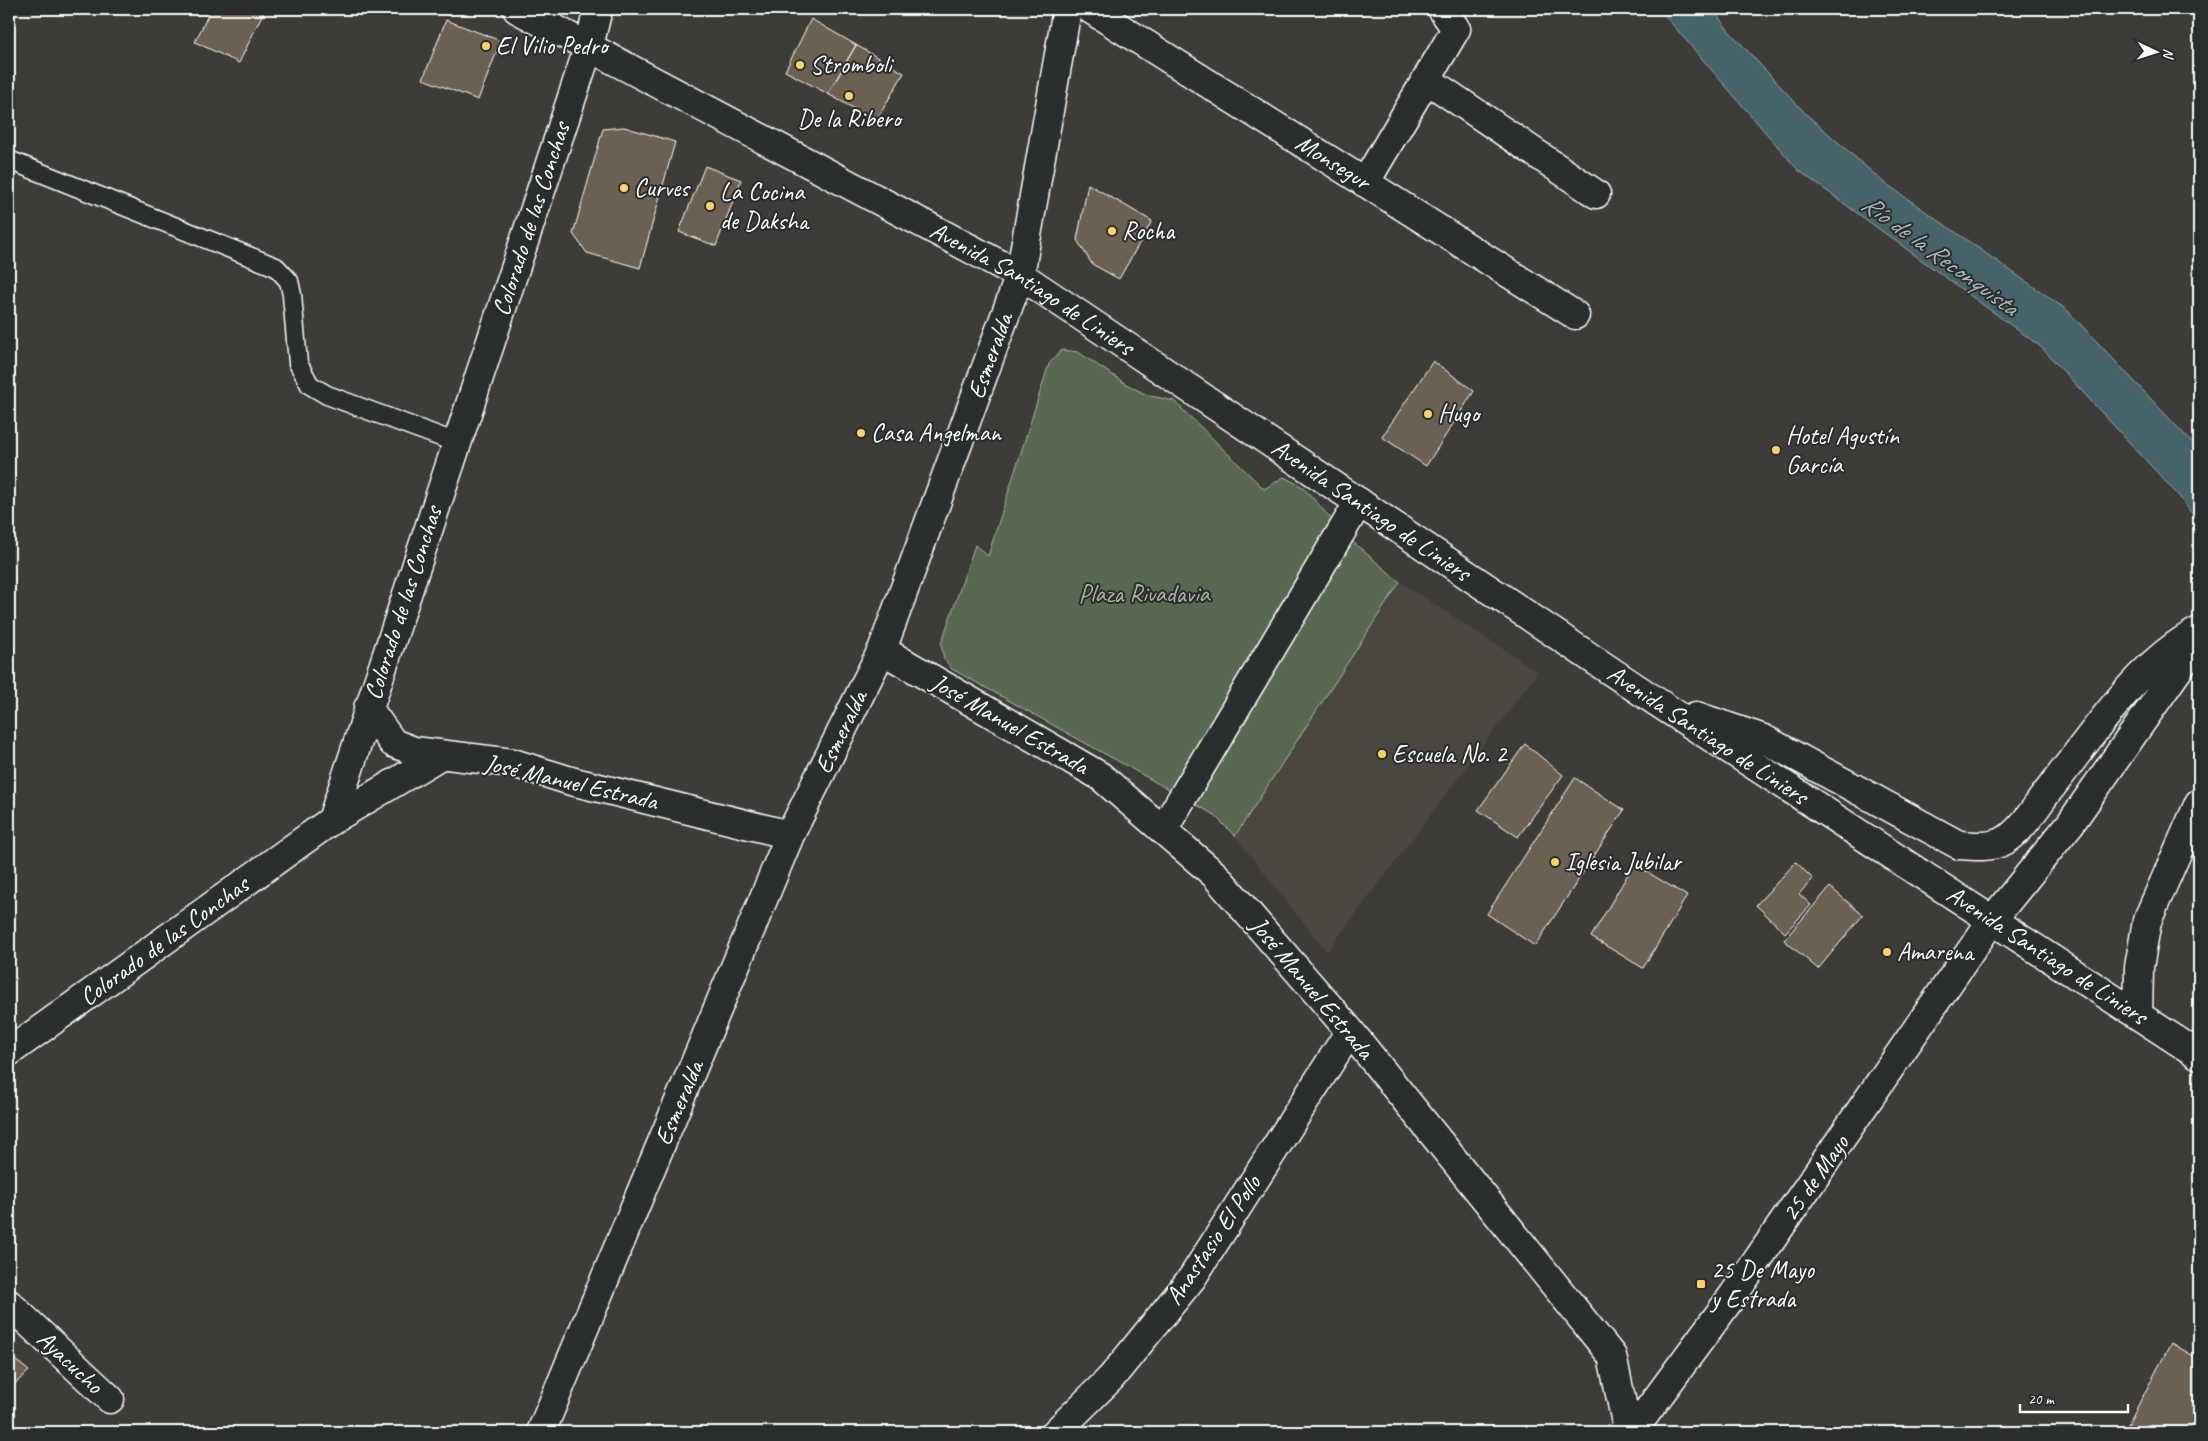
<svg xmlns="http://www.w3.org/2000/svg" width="2208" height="1441" font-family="Caveat,sans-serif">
<rect width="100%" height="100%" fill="#3e3c39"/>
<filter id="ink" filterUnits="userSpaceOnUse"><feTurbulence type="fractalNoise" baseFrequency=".02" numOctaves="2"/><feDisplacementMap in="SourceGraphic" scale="10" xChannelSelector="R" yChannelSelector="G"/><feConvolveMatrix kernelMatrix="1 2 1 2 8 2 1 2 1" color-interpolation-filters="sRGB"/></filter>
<g filter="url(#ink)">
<path fill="#4c4740" d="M 1400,582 L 1538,672 L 1327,952 L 1235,836 Z"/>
<path fill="#586851" stroke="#acb4a8" d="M 1062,350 L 1078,352 L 1126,384 L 1147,395 L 1174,401 L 1264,489 L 1284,477 L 1303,487 L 1347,537 L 1400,582 L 1235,836 L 1213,814 L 952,669 L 944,659 L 941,644 L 975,545 L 988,556 L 1049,364 Z"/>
<path fill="#47646a" stroke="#91a2a6" d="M 1659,9 L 1712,9 L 1729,31 L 1806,114 L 1882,181 L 2067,310 L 2199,450 L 2199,523 L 2178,495 L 2041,347 L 1798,170 Z"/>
<path fill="#6c6052" stroke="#fff" d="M 211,9 L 265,9 L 239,63 L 195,42 Z
M 811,19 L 856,45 L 828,94 L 785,71 Z
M 446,20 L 501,41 L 478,100 L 423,79 Z
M 856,45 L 904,73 L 876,121 L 828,94 Z
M 624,127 L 675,142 L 640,268 L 587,253 L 573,234 L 603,129 Z
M 705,166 L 741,180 L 716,246 L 679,232 Z
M 1088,184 L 1152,221 L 1119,279 L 1092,264 L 1077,240 Z
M 1433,361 L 1474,391 L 1426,466 L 1382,437 Z
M 1525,744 L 1563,775 L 1518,837 L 1478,810 Z
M 1575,778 L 1624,810 L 1535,946 L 1487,914 Z
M 1796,862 L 1813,879 L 1799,894 L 1811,905 L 1785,933 L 1756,905 Z
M 1634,864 L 1687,896 L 1643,968 L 1591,937 Z
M 1830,887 L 1863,915 L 1818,969 L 1784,940 Z
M 2171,1343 L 2199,1359 L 2199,1432 L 2124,1432 Z
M 9,1355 L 29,1371 L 9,1389 Z"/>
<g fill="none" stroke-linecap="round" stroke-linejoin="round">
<defs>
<path id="service" d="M 9,160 L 276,267 L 289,281 L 292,295 L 298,363 L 310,385 L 327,395 L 457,443"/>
<path id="pedestrian" d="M 1163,830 L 1359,502"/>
<path id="minor" d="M 1090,9 L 1575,315
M 1426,79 L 1596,194
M 1365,183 L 1456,29 L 1442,9
M 882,650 L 1100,776 L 1215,875 L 1350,1031 L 1612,1356 L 1628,1432
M 368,708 L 393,743 L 414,751 L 513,763 L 571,781 L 790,835
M 332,820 L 589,46 L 598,9
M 9,1052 L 332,820 L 441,755
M 9,1304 L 110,1399
M 541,1432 L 790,835 L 882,650 L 1020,275 L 1067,9
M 1056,1432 L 1111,1378 L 1192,1278 L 1350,1031"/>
<g id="secondary">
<path id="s1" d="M 517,9 L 1020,275 L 1657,702 L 2199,1055"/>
<path d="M 1696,716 L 1764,739 L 1959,845 C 1973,846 1990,848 2004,841 C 2022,831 2036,806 2049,790 C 2093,735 2136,664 2199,631"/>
<path d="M 2138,1014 L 2139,967 L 2147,921 L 2199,803"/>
<path d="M 1632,1432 L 1734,1294 L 1992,920 L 2070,824 L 2199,640"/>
</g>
</defs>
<use href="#service" stroke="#fff" stroke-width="21"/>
<use href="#pedestrian" stroke="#fff" stroke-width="31"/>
<use href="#minor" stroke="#fff" stroke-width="31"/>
<use href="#secondary" stroke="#fff" stroke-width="31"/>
<use href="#service" stroke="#2a2d2e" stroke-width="18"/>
<use href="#pedestrian" stroke="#2a2d2e" stroke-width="28"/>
<use href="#minor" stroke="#2a2d2e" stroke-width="28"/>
<use href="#secondary" stroke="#2a2d2e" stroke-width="28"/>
</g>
</g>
<g fill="#ffd166" stroke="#2a2d2e" stroke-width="2">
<circle cx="486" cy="46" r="5"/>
<circle cx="800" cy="65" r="5"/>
<circle cx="849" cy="96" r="5"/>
<circle cx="624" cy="188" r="5"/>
<circle cx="710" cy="206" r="5"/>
<circle cx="1112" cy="231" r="5"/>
<circle cx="1428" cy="414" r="5"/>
<circle cx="861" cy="433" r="5"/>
<circle cx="1776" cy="450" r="5"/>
<circle cx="1382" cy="754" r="5"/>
<circle cx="1555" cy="862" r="5"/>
<circle cx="1887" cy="952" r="5"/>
<rect x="1696" y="1279" width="10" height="10" rx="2.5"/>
</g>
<g text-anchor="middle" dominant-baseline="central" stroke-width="4" stroke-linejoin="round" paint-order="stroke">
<g font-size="25" fill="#fff" stroke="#2a2d2e" text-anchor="start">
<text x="496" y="46">El Vilio Pedro</text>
<text x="810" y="65">Stromboli</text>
<text x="849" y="119" text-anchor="middle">De la Ribero</text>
<text x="634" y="188">Curves</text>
<text x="720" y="192">La Cocina<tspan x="720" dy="29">de Daksha</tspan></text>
<text x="1122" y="231">Rocha</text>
<text x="1438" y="414">Hugo</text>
<text x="871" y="433">Casa Angelman</text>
<text x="1786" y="436">Hotel Agustín<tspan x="1786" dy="29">García</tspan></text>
<text x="1392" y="754">Escuela No. 2</text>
<text x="1565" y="862">Iglesia Jubilar</text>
<text x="1897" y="952">Amarena</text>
<text x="1711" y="1270">25 De Mayo<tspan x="1711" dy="29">y Estrada</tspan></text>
</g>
<g font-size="25" fill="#fff" stroke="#2a2d2e">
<text transform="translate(1333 162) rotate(32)">Monsegur</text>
<text transform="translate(531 219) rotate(-72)">Colorado de las Conchas</text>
<text stroke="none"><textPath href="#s1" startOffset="586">Avenida Santiago de Liniers</textPath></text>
<text transform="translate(990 356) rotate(-70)">Esmeralda</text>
<text transform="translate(1371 510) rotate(34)">Avenida Santiago de Liniers</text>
<text transform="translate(403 603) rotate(-72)">Colorado de las Conchas</text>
<text transform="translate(1010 724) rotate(30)">José Manuel Estrada</text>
<text transform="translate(841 732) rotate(-64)">Esmeralda</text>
<text stroke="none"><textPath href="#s1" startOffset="1396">Avenida Santiago de Liniers</textPath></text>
<text transform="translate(571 782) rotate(13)">José Manuel Estrada</text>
<text transform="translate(164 941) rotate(-36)">Colorado de las Conchas</text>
<text transform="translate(2047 955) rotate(33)">Avenida Santiago de Liniers</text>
<text transform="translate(1312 988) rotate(50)">José Manuel Estrada</text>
<text transform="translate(679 1103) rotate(-67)">Esmeralda</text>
<text transform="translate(1815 1178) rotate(-55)">25 de Mayo</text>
<text transform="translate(1213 1240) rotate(-56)">Anastasio El Pollo</text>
<text transform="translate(70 1362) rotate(43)">Ayacucho</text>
</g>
<g font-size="25" fill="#acb4a8" stroke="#2a2d2e">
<text x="1144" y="594">Plaza Rivadavia</text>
</g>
<g font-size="26" font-style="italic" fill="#acb9bc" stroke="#2a2d2e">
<text transform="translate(1940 255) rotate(36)">Río de la Reconquista</text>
</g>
</g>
<rect width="2208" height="1441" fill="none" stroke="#2a2d2e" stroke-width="30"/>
<rect x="15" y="15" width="2178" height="1411" fill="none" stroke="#fff" stroke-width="2" filter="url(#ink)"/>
<g transform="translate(2156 52) rotate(94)" stroke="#2a2d2e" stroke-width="4" paint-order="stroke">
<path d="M0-4L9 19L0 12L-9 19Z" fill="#ffffff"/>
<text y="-8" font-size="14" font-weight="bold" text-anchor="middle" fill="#ffffff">N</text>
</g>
<path d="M2020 1404v8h108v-8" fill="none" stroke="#ffffff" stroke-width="2.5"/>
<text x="2028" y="1404" font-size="15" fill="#ffffff" stroke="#2a2d2e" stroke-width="4" paint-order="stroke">20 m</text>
</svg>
